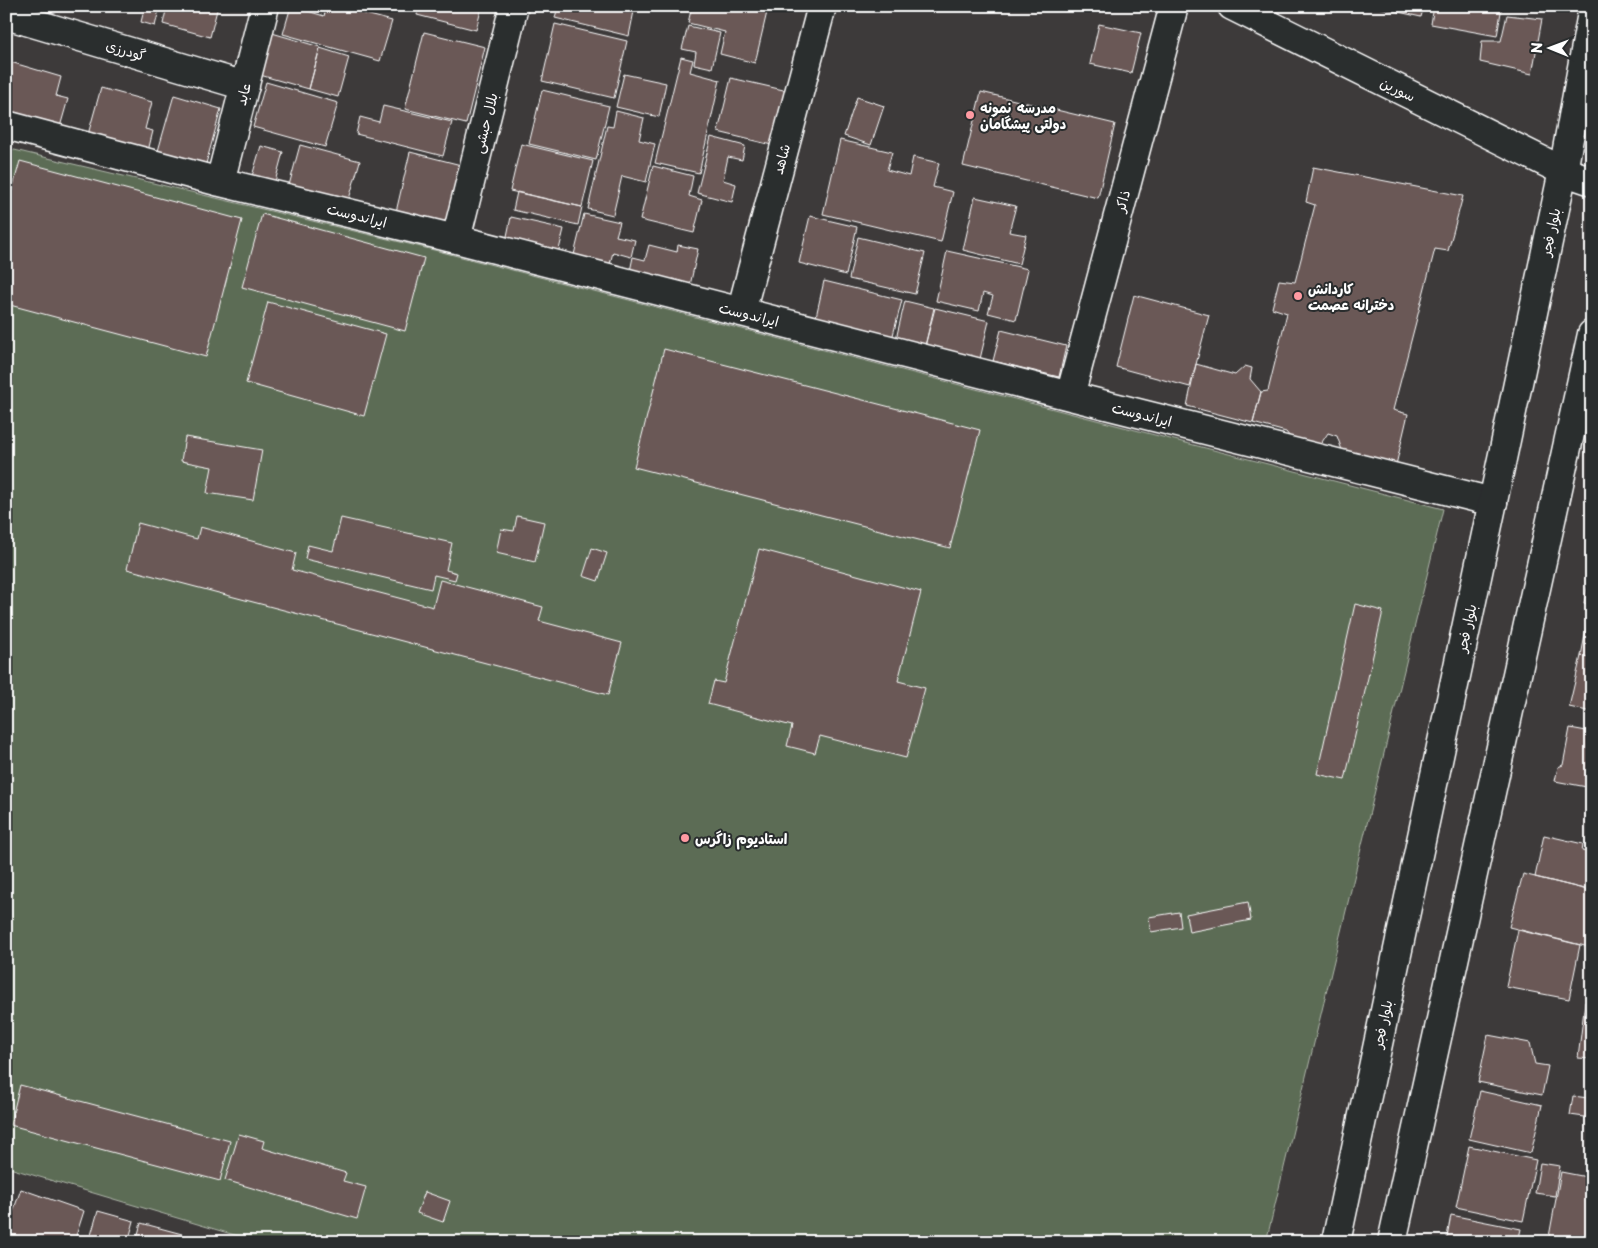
<svg xmlns="http://www.w3.org/2000/svg" width="1598" height="1248" font-family="'Playpen Sans','Playpen Sans Arabic',sans-serif">
<rect width="100%" height="100%" fill="#3d3a3a"/>
<filter id="ink" filterUnits="userSpaceOnUse"><feTurbulence type="fractalNoise" baseFrequency=".02" numOctaves="2"/><feDisplacementMap in="SourceGraphic" scale="10" xChannelSelector="R" yChannelSelector="G"/><feConvolveMatrix kernelMatrix="1 2 1 2 8 2 1 2 1" color-interpolation-filters="sRGB"/></filter>
<g filter="url(#ink)">
<path fill="#5c6c54" stroke="#aeb6aa" d="M 6,148 L 438,251 L 1443,509 L 1266,1242 L 258,1242 L 6,1167 Z"/>
<path fill="#6a5857" stroke="#fff" d="M 145,6 L 160,6 L 155,26 L 141,22 Z
M 167,6 L 218,6 L 210,37 L 163,24 Z
M 291,6 L 324,16 L 327,6 L 359,6 L 358,12 L 392,21 L 380,61 L 283,34 Z
M 419,6 L 482,6 L 476,30 L 417,15 Z
M 558,6 L 635,6 L 629,36 L 555,18 Z
M 692,6 L 744,6 L 767,12 L 755,63 L 720,54 L 725,32 L 688,23 Z
M 1372,6 L 1424,6 L 1421,17 Z
M 1434,6 L 1502,6 L 1497,36 L 1431,24 Z
M 1507,15 L 1542,19 L 1532,74 L 1480,62 L 1482,41 L 1501,41 Z
M 555,24 L 627,41 L 614,98 L 542,81 Z
M 1099,24 L 1141,33 L 1131,73 L 1090,64 Z
M 688,26 L 720,33 L 712,68 L 694,64 L 696,52 L 682,49 Z
M 424,32 L 485,47 L 466,124 L 405,109 Z
M 272,33 L 320,47 L 309,89 L 260,75 Z
M 320,48 L 349,57 L 338,97 L 309,89 Z
M 681,57 L 693,60 L 690,72 L 720,80 L 699,173 L 655,163 Z
M 7,61 L 61,77 L 56,96 L 68,99 L 58,134 L 6,119 L 6,102 L 11,84 L 6,83 Z
M 624,74 L 666,83 L 659,117 L 616,107 Z
M 731,78 L 792,92 L 780,147 L 718,132 Z
M 266,82 L 338,103 L 325,147 L 253,127 Z
M 101,88 L 152,102 L 145,129 L 153,131 L 147,155 L 87,138 Z
M 542,90 L 609,106 L 596,160 L 529,144 Z
M 981,92 L 1115,124 L 1098,198 L 963,166 Z
M 174,95 L 221,109 L 204,171 L 156,158 Z
M 857,97 L 884,106 L 871,145 L 844,136 Z
M 383,106 L 452,122 L 443,156 L 356,134 L 360,117 L 379,122 Z
M 616,111 L 644,118 L 639,140 L 655,144 L 646,182 L 622,176 L 613,215 L 588,209 L 607,126 L 613,127 Z
M 711,137 L 745,146 L 742,160 L 728,157 L 723,180 L 736,184 L 732,202 L 697,193 Z
M 840,140 L 892,152 L 887,170 L 909,176 L 913,157 L 939,163 L 933,187 L 953,192 L 941,242 L 823,214 Z
M 521,144 L 593,161 L 582,207 L 510,191 Z
M 300,145 L 360,161 L 347,206 L 288,189 Z
M 261,146 L 283,152 L 272,193 L 249,186 Z
M 410,152 L 469,167 L 454,226 L 396,212 Z
M 20,161 L 242,220 L 206,357 L 6,304 L 6,212 Z
M 653,166 L 693,176 L 689,196 L 702,200 L 694,233 L 640,220 Z
M 1313,167 L 1463,196 L 1448,251 L 1435,249 L 1393,410 L 1408,414 L 1396,465 L 1342,450 L 1337,436 L 1328,433 L 1320,445 L 1290,437 L 1286,432 L 1253,423 L 1261,392 L 1268,391 L 1287,313 L 1272,308 L 1279,280 L 1295,282 L 1315,205 L 1306,202 Z
M 517,192 L 582,207 L 578,225 L 513,210 Z
M 975,197 L 1016,206 L 1009,232 L 1026,235 L 1019,264 L 963,250 Z
M 262,214 L 424,258 L 405,331 L 242,287 Z
M 584,214 L 620,222 L 616,236 L 635,240 L 631,257 L 613,252 L 608,272 L 572,263 Z
M 810,216 L 857,227 L 846,275 L 799,263 Z
M 511,217 L 564,229 L 557,258 L 505,246 Z
M 858,237 L 925,253 L 915,294 L 849,279 Z
M 649,245 L 677,252 L 678,245 L 698,249 L 689,290 L 629,276 L 633,257 L 645,260 Z
M 947,251 L 1028,269 L 1016,320 L 988,313 L 993,296 L 983,293 L 979,311 L 936,301 Z
M 824,281 L 902,300 L 892,339 L 815,321 Z
M 1134,295 L 1209,315 L 1190,387 L 1116,367 Z
M 905,301 L 934,308 L 925,346 L 896,339 Z
M 268,302 L 386,334 L 364,416 L 246,383 Z
M 935,308 L 989,321 L 980,359 L 925,346 Z
M 1001,330 L 1066,346 L 1059,377 L 993,361 Z
M 664,349 L 980,430 L 950,548 L 634,467 Z
M 1196,364 L 1235,375 L 1245,366 L 1252,368 L 1250,379 L 1261,392 L 1253,423 L 1187,406 Z
M 185,437 L 262,450 L 253,500 L 207,493 L 212,467 L 181,461 Z
M 517,516 L 544,522 L 535,562 L 496,553 L 501,529 L 514,531 Z
M 341,518 L 452,543 L 446,570 L 457,573 L 455,580 L 434,575 L 431,589 L 305,559 L 308,545 L 333,551 Z
M 138,523 L 197,539 L 200,527 L 296,553 L 292,570 L 433,607 L 440,580 L 543,607 L 539,621 L 622,643 L 608,695 L 127,569 Z
M 592,548 L 607,553 L 598,581 L 583,576 Z
M 759,549 L 921,592 L 898,681 L 925,688 L 906,758 L 820,736 L 815,753 L 787,746 L 792,726 L 708,704 L 714,681 L 724,683 Z
M 1592,562 L 1592,605 L 1584,603 Z
M 1355,604 L 1383,611 L 1345,780 L 1317,774 Z
M 1591,604 L 1592,604 L 1592,658 L 1581,656 Z
M 1581,656 L 1592,658 L 1592,712 L 1569,707 Z
M 1570,728 L 1592,732 L 1592,788 L 1555,781 L 1558,767 L 1563,765 Z
M 1544,835 L 1583,844 L 1582,851 L 1592,853 L 1592,891 L 1535,877 Z
M 1523,874 L 1592,891 L 1592,934 L 1589,947 L 1509,927 Z
M 1248,902 L 1251,920 L 1189,932 L 1186,914 Z
M 1179,912 L 1181,927 L 1151,932 L 1149,917 Z
M 1518,930 L 1580,945 L 1569,999 L 1506,987 Z
M 1585,1002 L 1592,1002 L 1592,1059 L 1578,1058 Z
M 1488,1035 L 1530,1043 L 1535,1064 L 1548,1066 L 1542,1095 L 1478,1082 Z
M 1591,1080 L 1592,1118 L 1570,1115 L 1573,1096 L 1588,1098 Z
M 20,1085 L 230,1141 L 220,1181 L 10,1125 Z
M 1480,1091 L 1542,1105 L 1531,1153 L 1469,1139 Z
M 239,1134 L 264,1141 L 262,1148 L 346,1173 L 343,1181 L 366,1187 L 357,1219 L 225,1180 Z
M 1469,1146 L 1536,1160 L 1523,1221 L 1456,1207 Z
M 1540,1163 L 1560,1166 L 1555,1196 L 1535,1193 Z
M 1561,1172 L 1592,1178 L 1592,1242 L 1548,1242 Z
M 21,1189 L 84,1211 L 74,1242 L 6,1242 L 6,1232 Z
M 425,1192 L 450,1201 L 443,1222 L 417,1213 Z
M 98,1211 L 134,1221 L 128,1242 L 89,1242 Z
M 1451,1215 L 1521,1229 L 1518,1242 L 1446,1242 Z
M 141,1223 L 182,1234 L 180,1242 L 136,1242 Z"/>
<g fill="none" stroke-linecap="round" stroke-linejoin="round">
<defs>
<path id="minor" d="M 6,15 L 245,86
M 6,125 L 220,182 L 456,239 L 1070,396 L 1493,502
M 220,182 L 265,6
M 456,239 L 514,6
M 741,312 L 822,6
M 1070,396 L 1174,6"/>
<path id="secondary" d="M 1232,6 L 1563,171 L 1592,181
M 1336,1242 L 1563,171 L 1592,13
M 1392,1242 L 1592,334"/>
</defs>
<use href="#minor" stroke="#fff" stroke-width="31"/>
<use href="#secondary" stroke="#fff" stroke-width="31"/>
<use href="#minor" stroke="#2a2d2e" stroke-width="28"/>
<use href="#secondary" stroke="#2a2d2e" stroke-width="28"/>
</g>
</g>
<g fill="#ff9aa2" stroke="#2a2d2e" stroke-width="2">
<circle cx="970" cy="115" r="5"/>
<circle cx="1298" cy="296" r="5"/>
<circle cx="685" cy="838" r="5"/>
</g>
<g text-anchor="middle" dominant-baseline="central" stroke-width="4" stroke-linejoin="round" paint-order="stroke">
<g font-size="14" fill="#fff" stroke="#2a2d2e">
<text transform="translate(126 50) rotate(17)">گودرزی</text>
<text transform="translate(1398 89) rotate(26)">سورین</text>
<text transform="translate(243 94) rotate(-76)">عابد</text>
<text transform="translate(485 123) rotate(-76)">بلال حبشی</text>
<text transform="translate(781 159) rotate(-75)">شاهد</text>
<text transform="translate(1122 201) rotate(-75)">ذاکر</text>
<text transform="translate(357 215) rotate(14)">ایراندوست</text>
<text transform="translate(1550 232) rotate(-78)">بلوار فجر</text>
<text transform="translate(749 314) rotate(14)">ایراندوست</text>
<text transform="translate(1142 414) rotate(14)">ایراندوست</text>
<text transform="translate(1466 628) rotate(-78)">بلوار فجر</text>
<text transform="translate(1382 1024) rotate(-78)">بلوار فجر</text>
</g>
<g font-size="14" font-weight="bold" fill="#fff" stroke="#2a2d2e" text-anchor="start">
<text x="980" y="107">مدرسه نمونه<tspan x="980" dy="16">دولتی پیشگامان</tspan></text>
<text x="1308" y="288">کاردانش<tspan x="1308" dy="16">دخترانه عصمت</tspan></text>
<text x="695" y="838">استادیوم زاگرس</text>
</g>
</g>
<rect width="1598" height="1248" fill="none" stroke="#2a2d2e" stroke-width="25"/>
<rect x="12" y="12" width="1573" height="1223" fill="none" stroke="#fff" stroke-width="2" filter="url(#ink)"/>
<g transform="translate(1550 48) rotate(271)" stroke="#2a2d2e" stroke-width="4" paint-order="stroke">
<path d="M0-4L9 19L0 12L-9 19Z" fill="#ffffff"/>
<text y="-8" font-size="14" font-weight="bold" text-anchor="middle" fill="#ffffff">N</text>
</g>
</svg>
